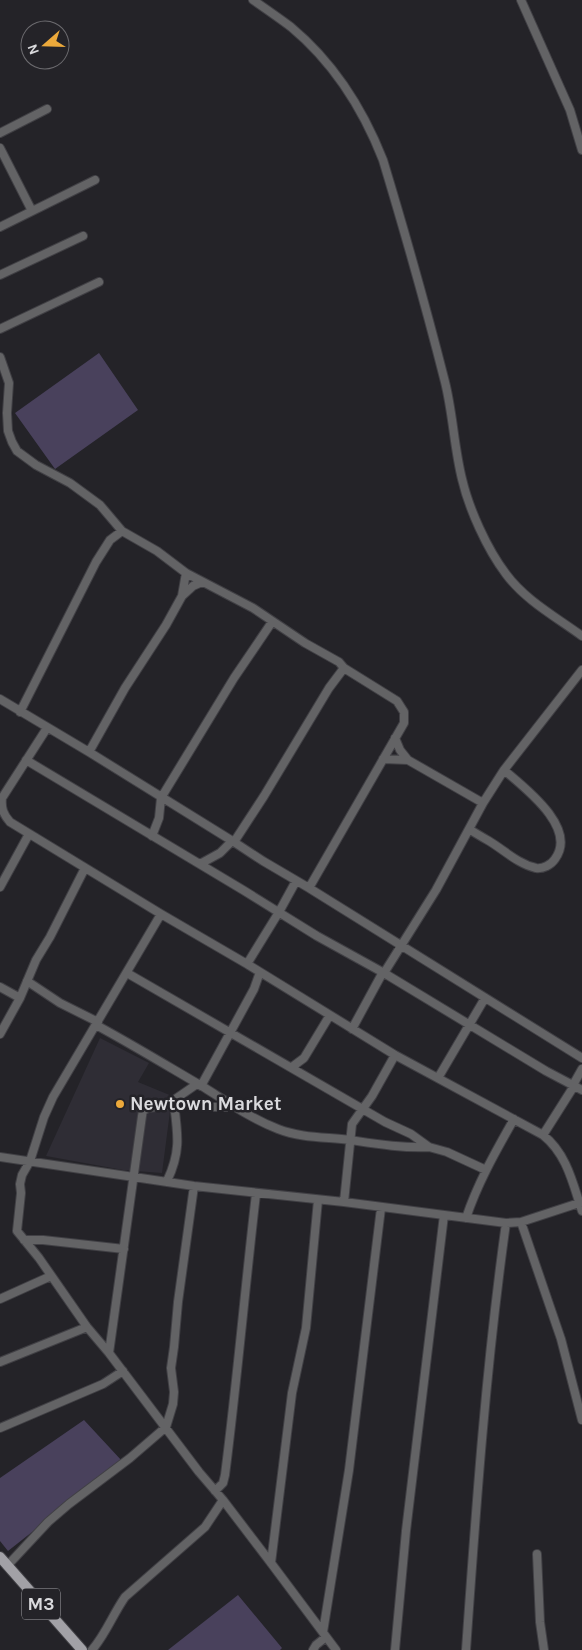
<svg xmlns="http://www.w3.org/2000/svg" width="582" height="1650" font-family="Karla,sans-serif">
<rect width="100%" height="100%" fill="#242328"/>
<path fill="#2f2d35" d="M 100,1038 L 149,1063 L 138,1082 L 172,1096 L 162,1173 L 123,1170 L 46,1156 Z"/>
<path fill="#49415c" d="M 99,353 L 138,410 L 55,469 L 15,413 Z
M 84,1420 L 122,1461 L 8,1551 L 0,1541 L 0,1478 Z
M 238,1595 L 282,1648 L 280,1650 L 168,1650 Z"/>
<g fill="none" stroke-linecap="round" stroke-linejoin="round">
<defs>
<path id="minor" d="M 253,0 C 266,9 279,18 291,27 C 333,62 363,109 383,160 C 405,233 426,307 445,382 C 453,414 454,447 462,479 C 469,509 487,549 506,574 C 525,600 556,617 582,636
M 521,0 L 570,110 L 582,150
M 0,133 L 47,109
M 0,148 L 32,211
M 0,227 L 95,180
M 0,275 L 83,236
M 0,329 L 99,282
M 0,357 L 9,383 L 7,413 L 8,431 L 12,442 L 17,451 L 36,465 L 70,483 L 100,505 L 122,531 L 157,551 L 186,573 L 253,608 L 305,643 L 339,662 L 344,668
M 182,596 L 186,573
M 0,699 L 89,752 L 234,842 L 263,861 L 309,888 L 582,1058
M 20,712 L 96,562 L 110,540 L 122,531
M 47,728 L 2,798 C 1,808 3,814 10,822 L 161,914 L 247,964 L 395,1055 L 543,1135 C 567,1154 573,1184 582,1211
M 395,738 L 400,750 L 408,760 L 483,803
M 89,752 L 125,688 L 166,625 L 182,596 L 193,586 L 202,582
M 383,759 L 408,760
M 26,760 L 243,890 L 317,936 L 384,973 L 546,1071 L 582,1090
M 469,829 C 475,833 482,837 489,841 C 504,850 518,864 536,868 C 543,869 551,865 555,859 C 578,828 525,788 504,770
M 152,836 L 159,818 L 161,798 L 234,678 L 272,622
M 234,842 L 264,796 L 329,688 L 344,668 L 397,701 L 404,712 L 404,723 L 309,888
M 200,864 L 220,853 L 232,841
M 0,887 L 29,834
M 247,964 L 279,912 L 296,881
M 127,973 L 385,1122 L 411,1134 L 429,1147 L 447,1152 L 486,1170
M 384,973 L 436,890 L 483,803 L 504,770 L 582,670
M 27,981 L 60,1003 L 98,1022
M 0,987 L 20,998
M 96,1025 C 133,1045 169,1067 205,1088 C 229,1103 252,1119 278,1129 C 301,1138 326,1137 350,1140 C 377,1144 401,1148 429,1147
M 352,1029 L 383,972
M 0,1034 L 20,998 L 36,960 L 50,937 L 85,868
M 292,1067 L 304,1058 L 330,1015
M 438,1078 L 485,998
M 573,1085 L 582,1069
M 201,1086 L 254,989 L 260,972
M 168,1104 L 197,1084
M 234,1107 L 212,1107 L 186,1103 L 148,1108 L 143,1111 L 142,1116 L 109,1353 L 199,1472 L 223,1500 L 271,1563 L 336,1650
M 543,1135 L 574,1086
M 0,1157 L 194,1186 L 344,1202 L 506,1223 L 521,1222 L 582,1202
M 167,1181 C 181,1152 178,1135 174,1104
M 344,1202 L 352,1124 L 372,1096 L 395,1055
M 466,1218 C 478,1182 496,1151 514,1119
M 521,1222 L 561,1339 L 582,1420
M 24,1240 L 43,1240 L 124,1249
M 0,1299 L 51,1276
M 109,1353 L 87,1327 L 39,1258 L 17,1231 L 21,1193 L 20,1184 L 22,1175 L 30,1161 L 44,1117 L 53,1097 L 161,914
M 0,1362 L 87,1327
M 0,1428 L 103,1384 L 123,1371
M 215,1491 L 223,1483 L 225,1475 C 237,1382 245,1288 256,1194
M 537,1554 L 540,1622 L 544,1650
M 271,1563 L 292,1393 L 306,1328 L 318,1200
M 7,1566 L 48,1522 L 69,1504 L 130,1458 L 166,1427 L 173,1404 L 174,1392 L 171,1368 L 174,1347 L 178,1302 L 194,1186
M 323,1632 L 349,1470 L 381,1208
M 92,1650 C 106,1634 113,1614 125,1597 L 205,1527 L 223,1500
M 313,1650 L 316,1645 L 326,1637
M 395,1650 L 406,1531 L 444,1215
M 466,1650 C 476,1508 486,1365 506,1223"/>
<path id="major" d="M 0,1557 L 82,1650"/>
</defs>
<use href="#minor" stroke="#414045" stroke-width="10"/>
<use href="#major" stroke="#414045" stroke-width="12"/>
<use href="#minor" stroke="#636365" stroke-width="8"/>
<use href="#major" stroke="#a2a1a6" stroke-width="10"/>
</g>
<circle fill="#eca93b" stroke="#242328" stroke-width="2" cx="120" cy="1104" r="5"/>
<g text-anchor="middle" dominant-baseline="central" stroke-width="5" stroke-linejoin="round" paint-order="stroke">
<rect fill="#242328" stroke="#a3a3a7" stroke-width="1" x="22" y="1588.5" width="38" height="31" rx="4"/>
<g font-size="18" font-weight="bold" fill="#dadadd">
<text x="41" y="1604">M3</text>
</g>
<g font-size="19" font-weight="bold" fill="#dadadd" stroke="#242328" text-anchor="start">
<text x="130" y="1104">Newtown Market</text>
</g>
</g>
<g transform="translate(45 45) rotate(250)"><circle r="24" fill="#242328" stroke="#6d6c70"/>
<path d="M0-4L9 19L0 12L-9 19Z" fill="#eca93b"/>
<text y="-8" font-size="14" font-weight="bold" text-anchor="middle" fill="#dadadd">N</text>
</g>
</svg>
